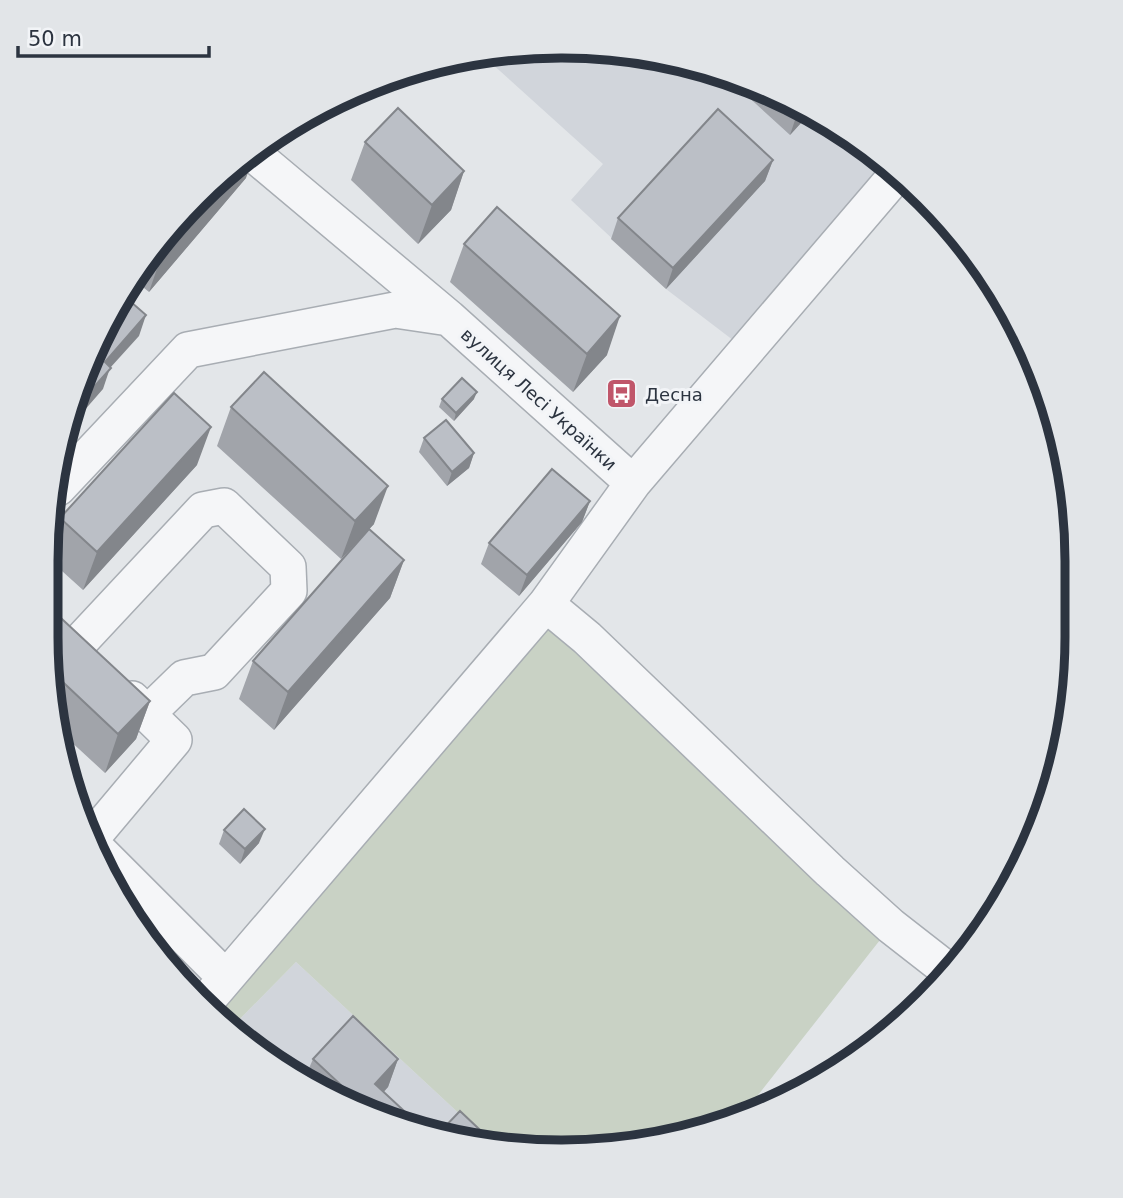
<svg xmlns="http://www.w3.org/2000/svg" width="1123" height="1198" font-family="'DejaVu Sans',sans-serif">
<rect width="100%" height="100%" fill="#e3e6e9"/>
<path fill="#d1d5db" d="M 595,47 L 695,63 L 789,99 L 875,152 L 898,173 L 746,350 L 666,289 L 571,200 L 603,164 L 480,53 Z
M 296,962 L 494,1146 L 428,1135 L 333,1099 L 229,1030 Z"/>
<path fill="#c9d2c5" d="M 546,604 L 891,926 L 740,1118 L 629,1148 L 527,1151 L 494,1146 L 296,962 L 229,1030 L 203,1005 Z"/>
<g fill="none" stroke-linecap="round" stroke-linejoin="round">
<defs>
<path id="minor" d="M 251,152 L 449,318
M 58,488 L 188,350 L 395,310 L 449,318 L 633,483 L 898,173
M 546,604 L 587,638 L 830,871 L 891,926 L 950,972
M 76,646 L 203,510 L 224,506 L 288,567 L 289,591 L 214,672 L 184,678 L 147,714
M 90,840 L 174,740 L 132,699
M 91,843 L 226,978
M 203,1005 L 546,604 L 633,483"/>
</defs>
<use href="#minor" stroke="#a8adb3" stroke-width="38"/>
<use href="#minor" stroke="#f5f6f8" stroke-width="35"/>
</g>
<path fill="#a1a4aa" d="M 748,83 L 789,99 L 811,112 L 790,135 L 744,93 Z
M 365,142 L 464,171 L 451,210 L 418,244 L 351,180 Z
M 773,160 L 765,181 L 666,289 L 611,239 L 618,218 Z
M 221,174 L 246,178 L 149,292 L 133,279 L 152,248 Z
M 464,244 L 607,355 L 573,392 L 450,282 Z
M 442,399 L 474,399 L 454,421 L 439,407 Z
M 231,407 L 374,524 L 341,559 L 217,446 Z
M 424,438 L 474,453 L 469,468 L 447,486 L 419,452 Z
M 197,465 L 83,590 L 52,562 L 54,535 L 60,518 Z
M 590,501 L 582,522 L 519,596 L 481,564 L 489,543 Z
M 404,560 L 390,598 L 274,730 L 239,699 L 253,661 Z
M 46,636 L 150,701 L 136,739 L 105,773 L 54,726 Z
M 224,830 L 259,843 L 240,864 L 219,844 Z
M 313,1059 L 398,1059 L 388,1087 L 384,1092 L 428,1135 L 333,1099 L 304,1080 Z"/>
<path fill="#83868b" d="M 804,107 L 811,112 L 790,135 L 797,114 Z
M 257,148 L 246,178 L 149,292 L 162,254 L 247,155 Z
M 773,160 L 765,181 L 666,289 L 673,268 Z
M 464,171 L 451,210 L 418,244 L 432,205 Z
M 146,315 L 139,336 L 110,368 L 103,389 L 63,435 L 63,428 L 67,417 L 105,362 Z
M 620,316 L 607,355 L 573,392 L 587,354 Z
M 477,392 L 474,399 L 454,421 L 456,413 Z
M 211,427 L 197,465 L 83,590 L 97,552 Z
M 474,453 L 469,468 L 447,486 L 452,472 Z
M 388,486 L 374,524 L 341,559 L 355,521 Z
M 590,501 L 582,522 L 519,596 L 527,575 Z
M 404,560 L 390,598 L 274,730 L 288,692 Z
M 150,701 L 136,739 L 105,773 L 118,734 Z
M 265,829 L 259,843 L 240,864 L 245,849 Z
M 398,1059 L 388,1087 L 365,1111 L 375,1084 Z"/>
<path fill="#bbbfc6" stroke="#83868b" stroke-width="2" d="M 775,93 L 789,99 L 804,107 L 797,114 Z
M 398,108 L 464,171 L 432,205 L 365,142 Z
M 718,109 L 773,160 L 673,268 L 618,218 Z
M 247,155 L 162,254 L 153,246 L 221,174 Z
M 497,207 L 620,316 L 587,354 L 464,244 Z
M 123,295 L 146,315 L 105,362 L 111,368 L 67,417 L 99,333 Z
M 264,372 L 388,486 L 355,521 L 231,407 Z
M 462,378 L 477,392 L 456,413 L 442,399 Z
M 174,393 L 211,427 L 97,552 L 60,518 Z
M 446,420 L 474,453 L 452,472 L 424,438 Z
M 552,469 L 590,501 L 527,575 L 489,543 Z
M 369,529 L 404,560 L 288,692 L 253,661 Z
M 48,606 L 150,701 L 118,734 L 49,669 L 46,636 Z
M 244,809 L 265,829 L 245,849 L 224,830 Z
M 353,1016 L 398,1059 L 375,1084 L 430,1135 L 350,1105 L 356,1099 L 313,1059 Z
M 306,1078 L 316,1088 L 304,1080 Z
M 460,1111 L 498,1147 L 436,1136 Z"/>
<defs>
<symbol id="bus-square" viewBox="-11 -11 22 22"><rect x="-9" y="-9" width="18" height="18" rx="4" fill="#c0566a" stroke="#f2f4f7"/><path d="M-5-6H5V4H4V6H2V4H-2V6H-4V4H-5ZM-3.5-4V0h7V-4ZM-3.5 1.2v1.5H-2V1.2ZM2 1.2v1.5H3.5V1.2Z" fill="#fff"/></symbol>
</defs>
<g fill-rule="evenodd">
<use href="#bus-square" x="604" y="376" width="35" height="35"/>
</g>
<g text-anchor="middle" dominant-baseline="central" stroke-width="6" stroke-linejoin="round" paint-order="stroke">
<g font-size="18" fill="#2c3440" stroke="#f2f4f7" text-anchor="start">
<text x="645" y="394">Десна</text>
</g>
<g font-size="18" fill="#2c3440" stroke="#f2f4f7">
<text transform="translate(539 399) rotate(42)">вулиця Лесі Українки</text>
</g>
</g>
<path d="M0 0H1123V1198H0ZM561 58H562A503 503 0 0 1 1065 561V637A503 503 0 0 1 562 1140H561A503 503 0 0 1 58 637V561A503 503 0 0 1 561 58Z" fill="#e2e5e8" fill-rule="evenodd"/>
<path fill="none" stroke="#2c3440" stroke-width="9" d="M561 58H562A503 503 0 0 1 1065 561V637A503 503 0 0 1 562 1140H561A503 503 0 0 1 58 637V561A503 503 0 0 1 561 58Z"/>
<path d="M18 46v10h191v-10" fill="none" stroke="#2c3440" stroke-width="3.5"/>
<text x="28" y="46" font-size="21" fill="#2c3440" stroke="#f2f4f7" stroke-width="5" paint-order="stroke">50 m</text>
</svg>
